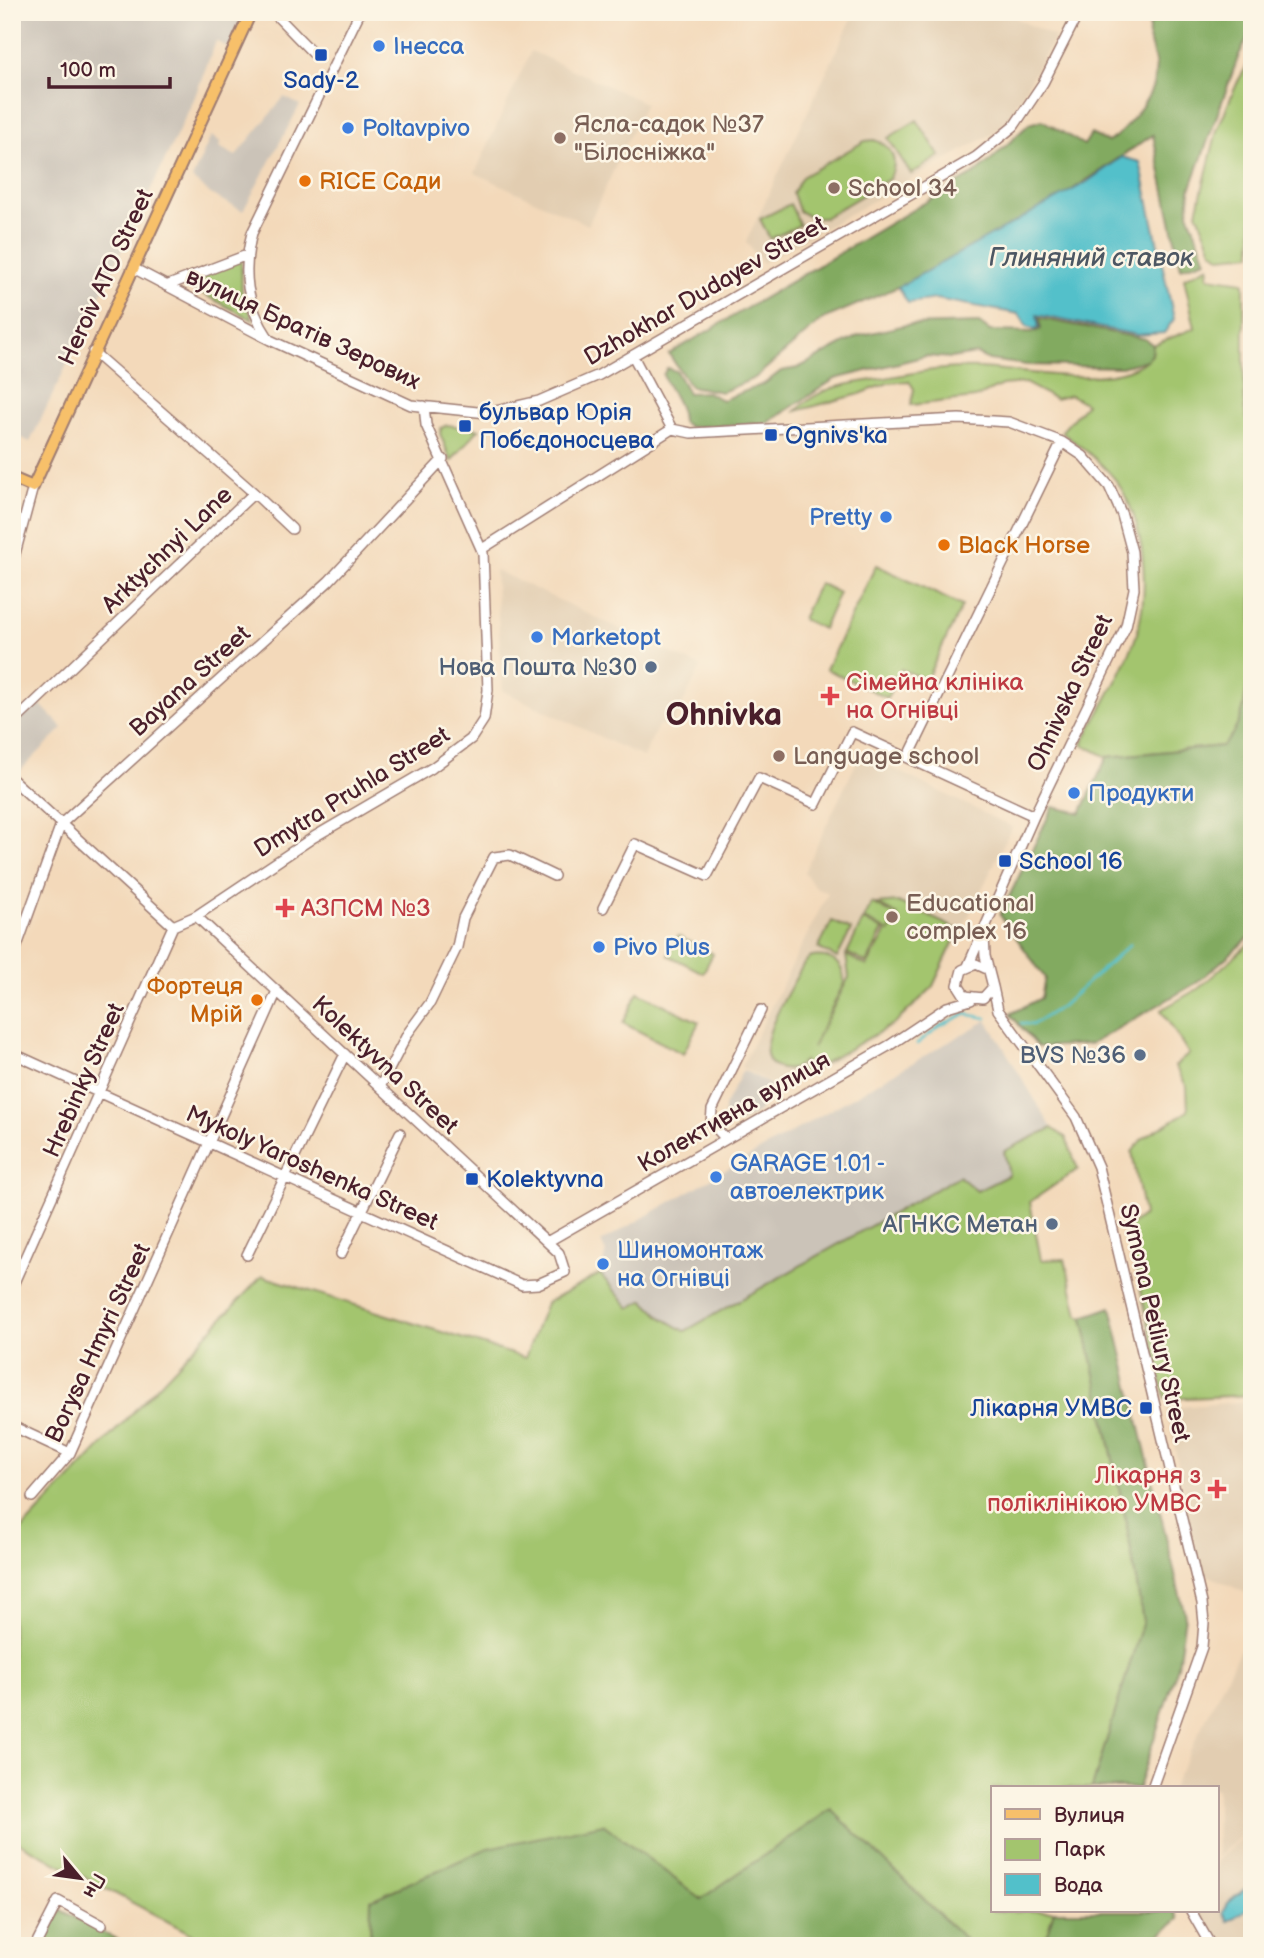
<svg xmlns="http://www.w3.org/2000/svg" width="1264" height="1958" font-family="'Balsamiq Sans',sans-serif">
<rect width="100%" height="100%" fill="#fcf5e5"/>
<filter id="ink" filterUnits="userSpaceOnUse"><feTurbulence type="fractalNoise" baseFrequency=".0143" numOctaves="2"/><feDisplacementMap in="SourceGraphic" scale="14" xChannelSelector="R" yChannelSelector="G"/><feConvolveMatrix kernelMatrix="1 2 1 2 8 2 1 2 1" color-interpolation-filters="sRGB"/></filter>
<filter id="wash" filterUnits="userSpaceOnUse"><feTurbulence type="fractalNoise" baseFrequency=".00686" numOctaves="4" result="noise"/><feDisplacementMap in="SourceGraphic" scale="28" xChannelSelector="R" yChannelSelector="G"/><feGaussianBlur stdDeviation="1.57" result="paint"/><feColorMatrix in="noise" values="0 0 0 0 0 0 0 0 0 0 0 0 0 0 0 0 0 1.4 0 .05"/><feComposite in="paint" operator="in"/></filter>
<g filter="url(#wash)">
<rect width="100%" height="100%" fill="#f3d9ba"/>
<path fill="#e2cdb1" d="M 855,12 L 1003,12 L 1055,37 L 1010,115 L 992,134 L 762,263 L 746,242 Z
M 531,51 L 645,103 L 588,225 L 475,173 Z
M 495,570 L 701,667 L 670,729 L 659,724 L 643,757 L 503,691 Z
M 861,753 L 1012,827 L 933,990 L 898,1024 L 784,1090 L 741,1067 L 828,893 L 815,887 L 804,872 Z
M 1252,1401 L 1252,1596 L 1199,1571 L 1167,1408 Z
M 1247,1635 L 1252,1638 L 1252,1827 L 1217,1857 L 1217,1788 L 1172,1788 Z
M 1252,1829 L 1252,1946 L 1219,1946 L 1197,1911 L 1217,1911 L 1217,1860 Z"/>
<path fill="#cbc3b8" d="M 12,12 L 245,12 L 229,48 L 216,41 L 194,99 L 30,442 L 12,433 Z
M 284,97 L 300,105 L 243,211 L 212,195 L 192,179 L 211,136 L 221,142 L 219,147 L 236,156 Z
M 38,702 L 63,728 L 17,774 L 12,769 L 12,726 Z
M 987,1020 L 1052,1128 L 1004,1151 L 1010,1175 L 977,1191 L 959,1176 L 685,1331 L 661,1317 L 644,1300 L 630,1308 L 600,1274 L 606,1253 L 601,1242 Z
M 743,1070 L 772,1085 L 759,1112 L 739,1123 L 724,1115 L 724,1107 Z"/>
<path fill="#a3c56e" stroke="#76724c" stroke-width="2" d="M 1252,65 L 1252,254 L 1220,257 L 1212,250 L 1197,212 L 1217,130 L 1238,81 L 1247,66 Z
M 917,120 L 940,156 L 911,174 L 888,138 Z
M 874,140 C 893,146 899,162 889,179 L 824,218 L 812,218 L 799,211 L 793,193 L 802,177 L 865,141 Z
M 790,204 L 800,225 L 770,239 L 760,219 Z
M 241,257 L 242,292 L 253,320 L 177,281 Z
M 1209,266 L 1208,277 L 1244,282 L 1244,408 L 1252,439 L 1252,655 L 1242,716 L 1236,734 L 1222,746 L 1107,757 L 1082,744 C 1098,713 1128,664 1137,633 C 1150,586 1145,523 1117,482 C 1102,462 1081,446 1061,432 L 1086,404 L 1071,395 L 1055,399 L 1025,383 L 1002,385 L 975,398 L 911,405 L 914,389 L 909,381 L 888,383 L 860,394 L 796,411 C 820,386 848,384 879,379 C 913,373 946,366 981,368 C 1025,370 1119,392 1152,355 L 1153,345 L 1195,328 L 1184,278 Z
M 447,425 L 479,429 L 451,461 L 440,434 L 441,428 Z
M 876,565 L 962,606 L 926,680 L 901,669 L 887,698 L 826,669 Z
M 819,583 L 839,593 L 823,629 L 802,619 Z
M 898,902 L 959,930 L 932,988 L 895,1023 L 796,1079 L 805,1060 C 796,1068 789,1073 776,1067 C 747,1053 793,985 803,965 L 809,958 C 828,953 845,962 844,983 L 812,1048 L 849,977 L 846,955 L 867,966 L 887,931 L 864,919 L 872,903 L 897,916 L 889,933 L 898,915 L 877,904 Z
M 863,920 L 883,930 L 867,963 L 847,953 Z
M 832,921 L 851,930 L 837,958 L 818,948 Z
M 678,936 L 713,954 L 703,973 L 668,955 Z
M 1252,941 L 1252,1395 L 1165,1399 L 1127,1228 L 1144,1215 L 1132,1152 L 1142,1139 L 1188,1111 L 1187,1087 L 1175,1066 L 1189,1054 L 1161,1010 L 1199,988 Z
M 638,992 L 699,1022 L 683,1054 L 623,1023 Z
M 1052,1128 L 1066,1138 L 1078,1169 L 1030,1202 L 1041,1260 L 1065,1259 L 1078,1315 L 1083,1317 L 1126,1521 L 1143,1621 L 1092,1788 L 993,1788 L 993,1911 L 1054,1911 L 1043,1946 L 972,1946 L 831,1810 L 701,1899 L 603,1824 L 371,1900 L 370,1946 L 214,1946 L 12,1839 L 12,1540 L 262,1276 L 525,1358 L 546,1303 L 600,1274 L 630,1308 L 644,1300 L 661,1317 L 685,1331 L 959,1176 L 977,1191 L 1009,1175 L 1004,1151 Z"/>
<path fill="#82aa61" stroke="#666446" stroke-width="2" d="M 1154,12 L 1252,12 L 1252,29 L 1239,55 L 1190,190 L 1188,212 L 1206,260 L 1181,268 L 1153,135 L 1066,194 L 898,287 L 823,319 L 755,378 L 722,392 L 690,386 L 669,354 L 980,170 L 1029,124 L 1042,120 L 1084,145 L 1091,134 L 1108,142 C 1125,132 1153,97 1155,76 C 1159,51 1140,42 1154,12 Z
M 1039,318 L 1145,339 L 1153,345 L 1152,354 L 1147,360 L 1121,367 L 1026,365 L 989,360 L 976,354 L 951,358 L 926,356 L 835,379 L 767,423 L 689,427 L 682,422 C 682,404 669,391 663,375 L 667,368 L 676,371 L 688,393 L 707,392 L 722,400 L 764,384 L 781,371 L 798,368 L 858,336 L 906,325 L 979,323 L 990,331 L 1035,332 L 1041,329 Z
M 1252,655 L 1252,935 L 1198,982 L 1091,1044 L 1038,1047 L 1010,1014 L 1041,998 L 1045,978 L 1000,915 L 1053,807 L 1081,813 L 1107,757 L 1222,746 C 1247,723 1247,688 1252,655 Z
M 1111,1307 L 1185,1616 L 1178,1666 L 1138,1788 L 1092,1788 L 1143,1621 L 1126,1521 L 1083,1317 Z
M 831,1809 L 972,1946 L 370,1946 L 371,1900 L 488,1848 L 603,1824 L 701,1899 Z
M 61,1910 L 129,1946 L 43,1946 Z
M 1054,1911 L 1175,1911 L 1179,1919 L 1147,1946 L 1043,1946 Z"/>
<path fill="#52c0ca" stroke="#4e707a" stroke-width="2" d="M 1122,157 L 1140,162 L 1174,319 L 1164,333 L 1137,335 L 1037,315 L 1039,328 L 1035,330 L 1027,327 L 1019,314 L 936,299 L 908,303 L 898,287 L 1087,182 Z
M 1252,1883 L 1252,1906 L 1228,1921 L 1223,1912 L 1228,1903 Z"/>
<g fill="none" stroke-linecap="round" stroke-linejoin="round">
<path stroke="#52c0ca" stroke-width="2.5" d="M 1021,1023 L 1032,1025 L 1062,1006 L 1130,944
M 917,1044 L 940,1026 L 965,1014 L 987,1018"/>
</g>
</g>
<g filter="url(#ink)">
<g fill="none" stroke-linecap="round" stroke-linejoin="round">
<defs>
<path id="minor" d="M 273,12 L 313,53
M 133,268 L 270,340 L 411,405 L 487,413 L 539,401 L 599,375 L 976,157 L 1014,126 L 1043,83 L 1079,12
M 166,286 L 247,255
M 269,339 C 246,305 242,272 252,233 L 360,12
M 633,356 L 672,429
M 672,429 L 691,433 L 959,419 L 1009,422 L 1062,442 L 1083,456 L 1109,486 L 1122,515 L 1132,552 L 1134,589 L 1126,626 L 1034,816 L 968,966
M 254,493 L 292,529
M 482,549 L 672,429
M 12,565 L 33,487
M 12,724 L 254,493 L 93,352
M 909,756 L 1062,442
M 12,779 L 173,926
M 603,908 L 635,844 L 707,876 L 759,778 L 816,804 L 852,732 L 1034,816
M 173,926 L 196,916 L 314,837 L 432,768 L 471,739 L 484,719 L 488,690 L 483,553 L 426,425 L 424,406
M 984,936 L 985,956 L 993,987 L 983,998 L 965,996 L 958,985 L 962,970 L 976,964 L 987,969
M 12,960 L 61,824 L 329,581 L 443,459
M 993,987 L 998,1010 L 1076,1117 L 1098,1167 L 1202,1603 L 1204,1623 L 1202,1647 L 1152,1788
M 12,1053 L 522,1285 L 538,1284 L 565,1272 L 559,1253 L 196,916
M 380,1087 L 408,1033 L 430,1003 L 457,947 L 463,918 L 494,857 L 510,855 L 554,876
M 726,1139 L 711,1123 L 712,1110 L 761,1010
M 547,1242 L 890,1045 L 947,1007 L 971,1000
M 341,1254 L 400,1133
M 247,1255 L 345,1054
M 12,1287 L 173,926
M 12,1426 L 70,1453
M 32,1497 L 70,1453 L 277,991
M 1191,1911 L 1211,1946
M 35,1946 L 58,1901 L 102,1925"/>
<path id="major" d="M 12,478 L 33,487 L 251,12"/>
</defs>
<use href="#minor" stroke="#9e7c72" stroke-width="12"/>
<use href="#major" stroke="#9e7c72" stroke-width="14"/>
<use href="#minor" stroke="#fff" stroke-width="9"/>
<use href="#major" stroke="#f7c06b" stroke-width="10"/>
</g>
</g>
<g fill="#3f7fe0" stroke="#fcf5e5" stroke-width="2.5">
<circle cx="379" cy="46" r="7"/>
<circle cx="348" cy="128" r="7"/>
<circle cx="886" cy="517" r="7"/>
<circle cx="537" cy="637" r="7"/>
<circle cx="1074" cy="793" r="7"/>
<circle cx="599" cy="947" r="7"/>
<circle cx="716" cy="1177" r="7"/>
<circle cx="603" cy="1264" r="7"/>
</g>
<g fill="#1a4fb4" stroke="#fcf5e5" stroke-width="2.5">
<rect x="314" y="48" width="14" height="14" rx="3.5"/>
<rect x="458" y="419" width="14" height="14" rx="3.5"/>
<rect x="764" y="428" width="14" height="14" rx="3.5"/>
<rect x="998" y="854" width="14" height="14" rx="3.5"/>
<rect x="465" y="1172" width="14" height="14" rx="3.5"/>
<rect x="1139" y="1401" width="14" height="14" rx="3.5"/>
</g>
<g fill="#8d6e63" stroke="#fcf5e5" stroke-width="2.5">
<circle cx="560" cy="138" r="7"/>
<circle cx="834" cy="188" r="7"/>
<circle cx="779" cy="756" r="7"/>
<circle cx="892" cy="917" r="7"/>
</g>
<g fill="#e8710a" stroke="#fcf5e5" stroke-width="2.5">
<circle cx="305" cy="181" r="7"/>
<circle cx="944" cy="545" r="7"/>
<circle cx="257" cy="1000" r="7"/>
</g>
<g fill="#5c6f8a" stroke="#fcf5e5" stroke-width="2.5">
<circle cx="651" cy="667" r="7"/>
<circle cx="1140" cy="1055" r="7"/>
<circle cx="1052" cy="1224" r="7"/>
</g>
<g fill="#e0444e" stroke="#fcf5e5" stroke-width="2.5">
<path d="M826.5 685.5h7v7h7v7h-7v7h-7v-7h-7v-7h7z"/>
<path d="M281.5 897.5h7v7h7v7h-7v7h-7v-7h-7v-7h7z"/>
<path d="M1213.5 1478.5h7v7h7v7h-7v7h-7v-7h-7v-7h7z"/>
</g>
<g text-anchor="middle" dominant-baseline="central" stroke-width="5" stroke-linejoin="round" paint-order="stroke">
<g font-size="24" fill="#366cbe" stroke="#fcf5e5" text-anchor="start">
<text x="393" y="46">Інесса</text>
<text x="362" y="128">Poltavpivo</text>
<text x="872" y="517" text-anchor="end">Pretty</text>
<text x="551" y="637">Marketopt</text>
<text x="1088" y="793">Продукти</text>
<text x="613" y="947">Pivo Plus</text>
<text x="730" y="1163">GARAGE 1.01 -<tspan x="730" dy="28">автоелектрик</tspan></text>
<text x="617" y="1250">Шиномонтаж<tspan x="617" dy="28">на Огнівці</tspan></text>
</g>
<g font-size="24" fill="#164399" stroke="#fcf5e5" text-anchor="start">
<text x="321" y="80" text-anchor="middle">Sady-2</text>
<text x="479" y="412">бульвар Юрія<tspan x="479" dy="28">Побєдоносцева</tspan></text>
<text x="785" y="435">Ognivs'ka</text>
<text x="1019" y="861">School 16</text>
<text x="486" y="1179">Kolektyvna</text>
<text x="1132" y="1408" text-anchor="end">Лікарня УМВС</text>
</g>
<g font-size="24" fill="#785e54" stroke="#fcf5e5" text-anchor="start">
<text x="574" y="124">Ясла-садок №37<tspan x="574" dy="28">"Білосніжка"</tspan></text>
<text x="848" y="188">School 34</text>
<text x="793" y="756">Language school</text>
<text x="906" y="903">Educational<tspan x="906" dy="28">complex 16</tspan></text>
</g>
<g font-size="24" fill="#c56008" stroke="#fcf5e5" text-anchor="start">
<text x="319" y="181">RICE Сади</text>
<text x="958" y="545">Black Horse</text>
<text x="243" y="986" text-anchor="end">Фортеця<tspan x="243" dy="28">Мрій</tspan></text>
</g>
<g font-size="24" fill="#4a1f2b" stroke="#fcf5e5">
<text transform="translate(106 277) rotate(-65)">Heroiv ATO Street</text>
<text transform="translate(705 291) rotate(-30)">Dzhokhar Dudayev Street</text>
<text transform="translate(303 329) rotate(25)">вулиця Братів Зерових</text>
<text transform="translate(167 550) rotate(-44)">Arktychnyi Lane</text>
<text transform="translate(190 681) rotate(-42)">Bayana Street</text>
<text transform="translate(1070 693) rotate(-65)">Ohnivska Street</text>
<text transform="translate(352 792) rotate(-32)">Dmytra Pruhla Street</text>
<text transform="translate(385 1065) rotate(43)">Kolektyvna Street</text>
<text transform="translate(84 1080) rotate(-66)">Hrebinky Street</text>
<text transform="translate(734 1112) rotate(-30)">Колективна вулиця</text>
<text transform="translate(312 1168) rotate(24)">Mykoly Yaroshenka Street</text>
<text transform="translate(1155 1323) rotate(77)">Symona Petliury Street</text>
<text transform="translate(98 1343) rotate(-65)">Borysa Hmyri Street</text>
</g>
<g font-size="24" fill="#4e5e75" stroke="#fcf5e5" text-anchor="end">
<text x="637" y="667">Нова Пошта №30</text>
<text x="1126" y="1055">BVS №36</text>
<text x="1038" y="1224">АГНКС Метан</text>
</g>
<g font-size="24" fill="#be3a42" stroke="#fcf5e5" text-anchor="start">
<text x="846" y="682">Сімейна клініка<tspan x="846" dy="28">на Огнівці</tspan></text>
<text x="301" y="908">АЗПСМ №3</text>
<text x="1201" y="1475" text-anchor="end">Лікарня з<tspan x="1201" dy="28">поліклінікою УМВС</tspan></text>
</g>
<g font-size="26" font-style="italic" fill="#4d5763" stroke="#fcf5e5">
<text x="1091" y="258">Глиняний ставок</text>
</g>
<g font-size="32" font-weight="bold" fill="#4a1f2b" stroke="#fcf5e5">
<text x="724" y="715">Ohnivka</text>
</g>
</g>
<rect width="1264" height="1958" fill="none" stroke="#fcf5e5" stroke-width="42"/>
<rect x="991" y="1786" width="228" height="126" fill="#fcf5e5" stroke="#b59f9b" stroke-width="2"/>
<rect x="1005" y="1809" width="35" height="10" fill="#f7c06b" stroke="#b59f9b" stroke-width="2"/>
<text x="1054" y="1822" font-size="21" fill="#4a1f2b">Вулиця</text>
<rect x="1005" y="1839" width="35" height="21" fill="#a3c56e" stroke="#b59f9b" stroke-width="2"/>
<text x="1054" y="1856" font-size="21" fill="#4a1f2b">Парк</text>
<rect x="1005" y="1874" width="35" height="21" fill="#52c0ca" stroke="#b59f9b" stroke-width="2"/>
<text x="1054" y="1892" font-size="21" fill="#4a1f2b">Вода</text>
<g transform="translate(80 1878) rotate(119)" stroke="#fcf5e5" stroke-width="5" paint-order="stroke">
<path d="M0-5L12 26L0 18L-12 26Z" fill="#4a1f2b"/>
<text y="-10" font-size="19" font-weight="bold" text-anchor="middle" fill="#4a1f2b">Пн</text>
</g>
<path d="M49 77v10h121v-10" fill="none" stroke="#4a1f2b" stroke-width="3.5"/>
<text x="60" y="77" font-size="21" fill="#4a1f2b" stroke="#fcf5e5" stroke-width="5" paint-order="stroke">100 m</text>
</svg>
